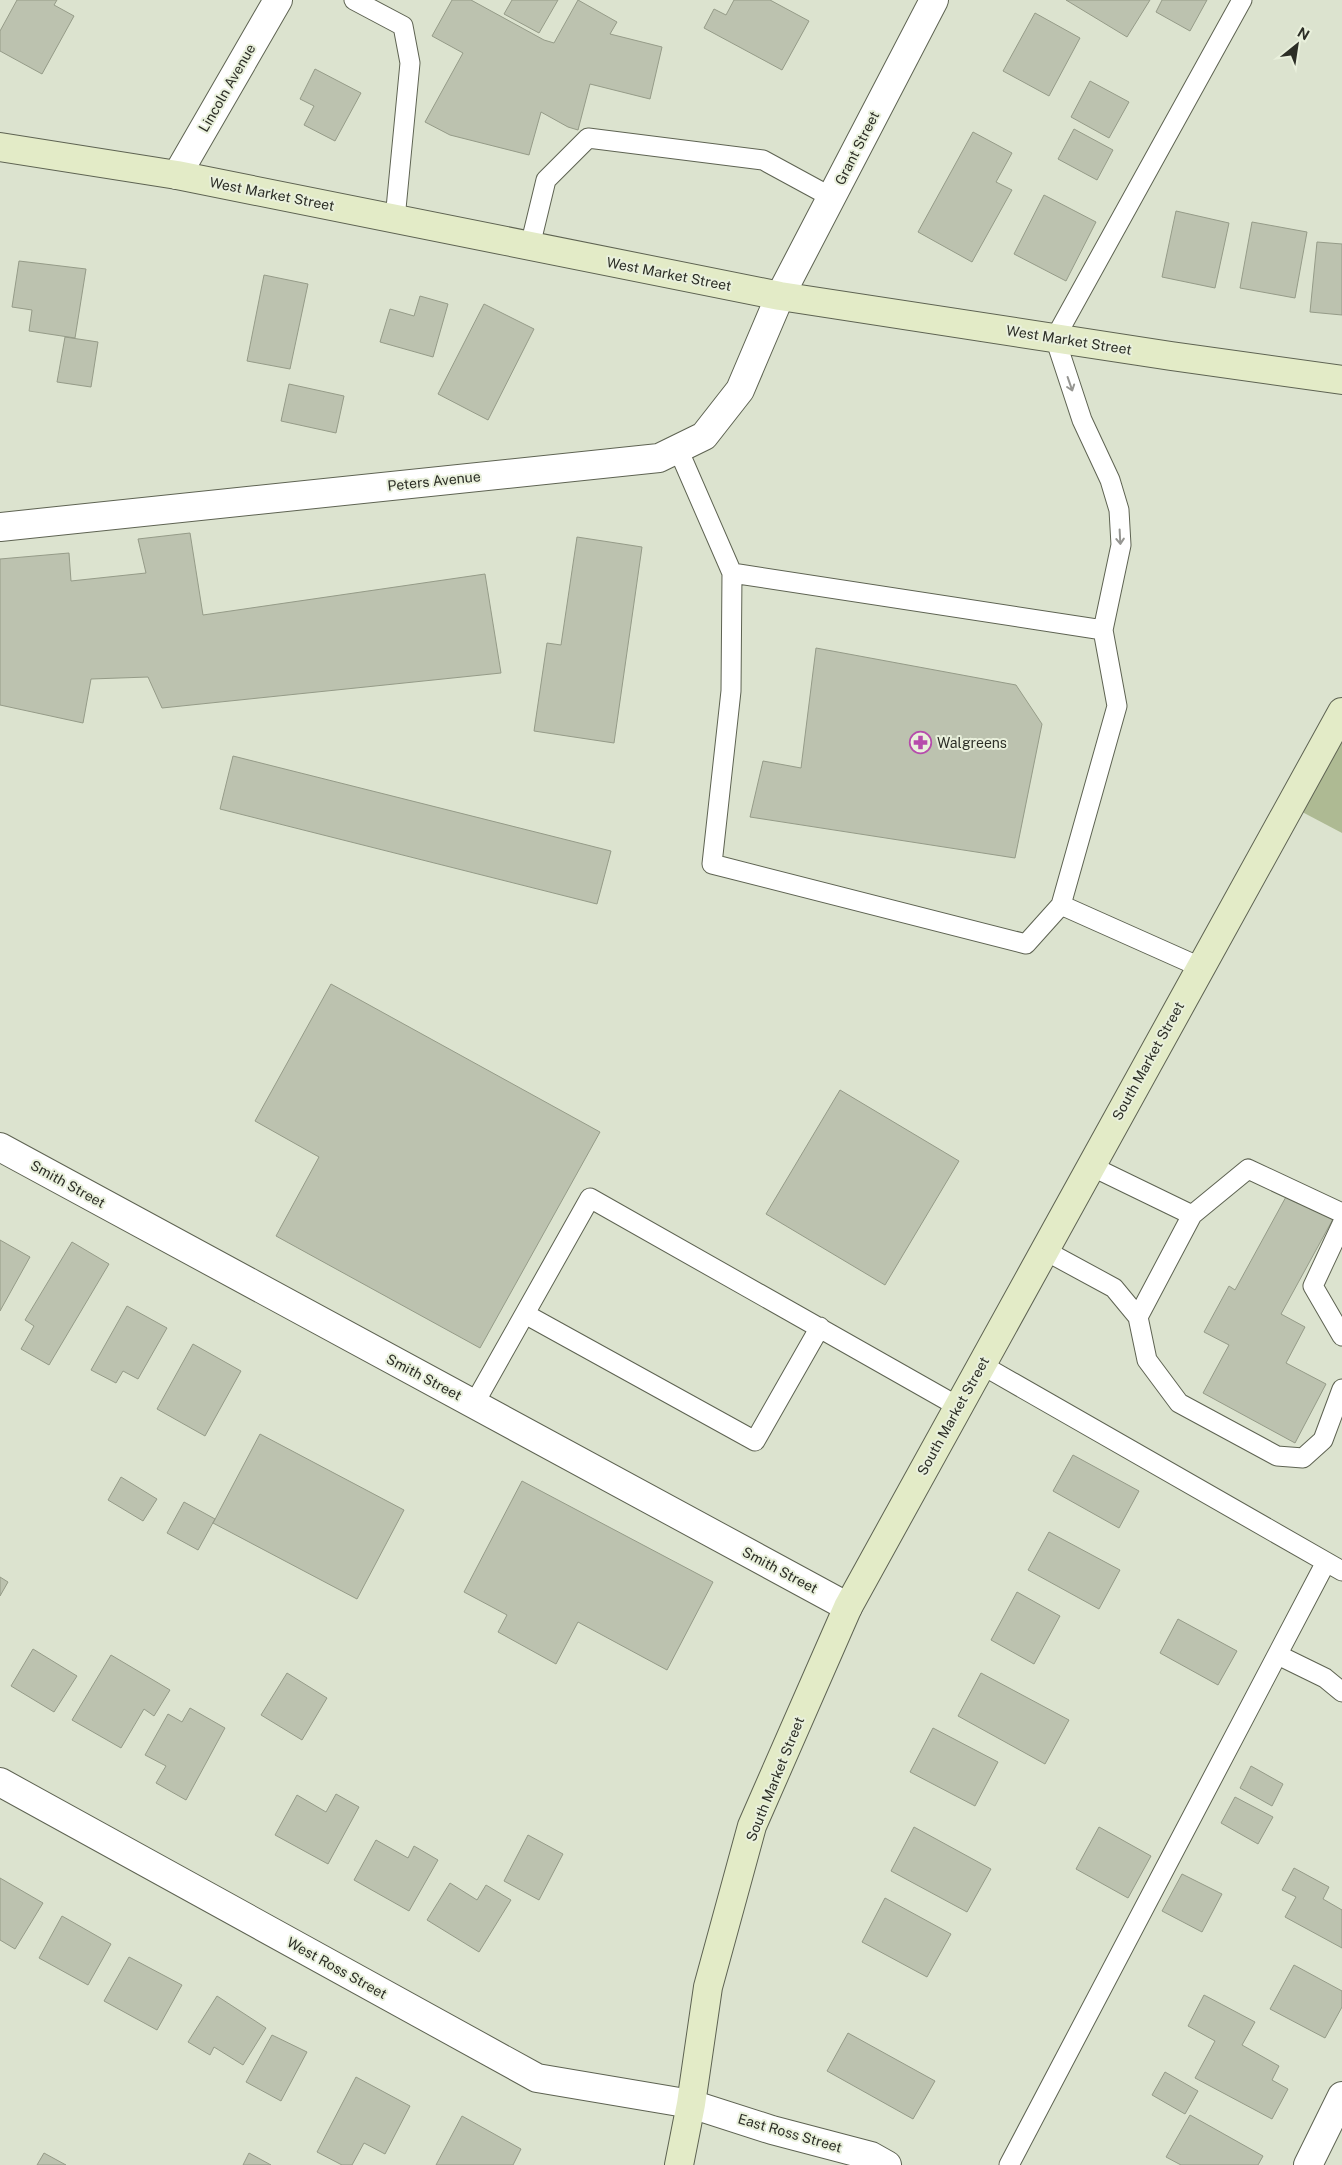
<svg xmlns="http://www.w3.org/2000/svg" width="1342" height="2165" font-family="'Public Sans',sans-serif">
<rect width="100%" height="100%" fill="#dce3cf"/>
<path fill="#aeba93" d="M 1342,712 L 1342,833 L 1289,805 Z"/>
<path fill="#bcc2af" stroke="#959b88" d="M 17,0 L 57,0 L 54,5 L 74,16 L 42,74 L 0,51 L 0,31 Z
M 452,0 L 471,0 L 544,40 L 554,43 L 578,0 L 617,22 L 610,34 L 662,47 L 650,99 L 590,84 L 578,130 L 568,127 L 541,112 L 529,155 L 450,135 L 425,122 L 463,53 L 432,36 Z
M 512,0 L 558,0 L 539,33 L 504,14 Z
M 734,0 L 770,0 L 809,21 L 782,70 L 704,28 L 714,9 L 726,15 Z
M 1066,0 L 1150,0 L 1127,37 Z
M 1162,0 L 1207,0 L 1190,31 L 1156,12 Z
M 1035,13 L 1080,38 L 1049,96 L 1003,71 Z
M 315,69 L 361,93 L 335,141 L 304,125 L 314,106 L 300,99 Z
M 1090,81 L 1129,102 L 1109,138 L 1071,117 Z
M 1074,129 L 1113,150 L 1097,180 L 1058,159 Z
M 973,132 L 1012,153 L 996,182 L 1012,190 L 972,262 L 918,232 Z
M 1044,195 L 1096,222 L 1066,281 L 1014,254 Z
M 1176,211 L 1229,223 L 1215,288 L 1162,277 Z
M 1252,222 L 1307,232 L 1295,298 L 1240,288 Z
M 1317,242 L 1342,244 L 1342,315 L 1310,312 Z
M 19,261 L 86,269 L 75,338 L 29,331 L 32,310 L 12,307 Z
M 264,275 L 308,284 L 290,369 L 247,361 Z
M 420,296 L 448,304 L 433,357 L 380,342 L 390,309 L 414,316 Z
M 484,304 L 534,329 L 488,420 L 438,394 Z
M 65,337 L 98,342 L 91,387 L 57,382 Z
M 289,384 L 344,396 L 336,433 L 281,421 Z
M 190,533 L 203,615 L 485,574 L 501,673 L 162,708 L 148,677 L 91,679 L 83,723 L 0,705 L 0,559 L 69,553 L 71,581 L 146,573 L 138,539 Z
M 577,537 L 642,547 L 614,743 L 534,731 L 547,643 L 561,645 Z
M 816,648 L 1016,685 L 1042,724 L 1015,858 L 750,817 L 763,761 L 801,768 Z
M 233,756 L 611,851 L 597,904 L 220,809 Z
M 331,984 L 600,1132 L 480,1348 L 276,1236 L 319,1157 L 255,1121 Z
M 840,1090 L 959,1161 L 885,1285 L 766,1214 Z
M 1287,1195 L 1333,1219 L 1281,1314 L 1305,1327 L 1286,1363 L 1326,1384 L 1295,1443 L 1203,1393 L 1229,1345 L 1204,1332 L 1229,1286 L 1235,1290 Z
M 0,1240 L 30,1257 L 0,1311 Z
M 72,1242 L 109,1264 L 49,1365 L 21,1349 L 34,1326 L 25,1320 Z
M 127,1306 L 167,1328 L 138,1379 L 123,1371 L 116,1383 L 91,1370 Z
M 193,1344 L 241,1371 L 205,1436 L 157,1409 Z
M 260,1434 L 404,1510 L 357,1599 L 213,1523 Z
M 1073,1455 L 1139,1491 L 1119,1528 L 1053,1491 Z
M 121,1477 L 157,1499 L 143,1521 L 108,1500 Z
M 522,1481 L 713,1582 L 667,1670 L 578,1622 L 556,1664 L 498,1632 L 507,1615 L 464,1592 Z
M 184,1502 L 215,1519 L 198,1550 L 167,1533 Z
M 1049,1532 L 1120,1570 L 1099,1609 L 1028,1570 Z
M 0,1577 L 8,1582 L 0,1596 Z
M 1017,1592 L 1060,1616 L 1034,1664 L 991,1640 Z
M 1178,1619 L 1237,1651 L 1218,1685 L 1160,1653 Z
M 33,1649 L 77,1676 L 54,1712 L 11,1686 Z
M 111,1655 L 170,1690 L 154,1716 L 144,1709 L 121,1748 L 72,1720 Z
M 287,1673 L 327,1698 L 302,1740 L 261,1715 Z
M 981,1673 L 1069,1720 L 1045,1764 L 958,1716 Z
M 190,1708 L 225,1728 L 186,1800 L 156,1783 L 166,1766 L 145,1755 L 168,1714 L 182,1722 Z
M 933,1728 L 998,1762 L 975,1806 L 910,1772 Z
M 1251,1766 L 1283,1784 L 1272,1806 L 1240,1788 Z
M 336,1794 L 359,1807 L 328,1864 L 275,1835 L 297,1795 L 326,1812 Z
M 1235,1797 L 1273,1817 L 1258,1844 L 1221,1823 Z
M 914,1827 L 991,1869 L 967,1912 L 891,1871 Z
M 1099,1827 L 1151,1856 L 1128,1898 L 1076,1869 Z
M 528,1835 L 563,1854 L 539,1900 L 504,1881 Z
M 376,1840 L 408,1858 L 414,1846 L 438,1860 L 409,1911 L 354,1880 Z
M 1294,1868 L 1329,1887 L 1323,1899 L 1342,1910 L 1342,1948 L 1285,1917 L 1296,1897 L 1282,1890 Z
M 1182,1874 L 1222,1894 L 1202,1932 L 1162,1911 Z
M 0,1878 L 43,1903 L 15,1949 L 0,1940 Z
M 450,1883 L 477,1900 L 486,1885 L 511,1900 L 479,1952 L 427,1920 Z
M 885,1898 L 951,1934 L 927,1977 L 862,1942 Z
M 62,1916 L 111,1944 L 88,1985 L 39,1958 Z
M 129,1957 L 182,1985 L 157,2030 L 104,2001 Z
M 1294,1965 L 1342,1991 L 1342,2007 L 1325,2038 L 1270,2009 Z
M 1204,1995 L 1255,2022 L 1242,2045 L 1279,2066 L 1272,2080 L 1288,2089 L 1272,2119 L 1195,2078 L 1215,2041 L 1188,2026 Z
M 217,1996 L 266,2028 L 243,2065 L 214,2047 L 210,2055 L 188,2042 Z
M 848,2033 L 935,2081 L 913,2119 L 827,2071 Z
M 272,2035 L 307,2052 L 281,2101 L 246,2082 Z
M 1165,2072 L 1198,2091 L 1185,2114 L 1152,2095 Z
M 356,2077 L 410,2106 L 385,2154 L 364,2143 L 352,2165 L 342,2165 L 317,2152 Z
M 1190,2115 L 1263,2156 L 1258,2165 L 1181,2165 L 1166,2157 Z
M 462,2116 L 521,2149 L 513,2165 L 436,2165 Z
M 44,2153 L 66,2165 L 37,2165 Z
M 249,2153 L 271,2165 L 243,2165 Z"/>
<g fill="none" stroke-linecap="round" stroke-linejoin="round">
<defs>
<path id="service" d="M 354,0 L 403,26 L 410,63 L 395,219
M 530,246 L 546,180 L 588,138 L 763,160 L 831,197
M 678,449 L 732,573 L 731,691 L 712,864 L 1026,944 L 1061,905 L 1200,967
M 732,573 L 1103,630
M 1061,905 L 1117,706 L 1103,630 L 1121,545 L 1119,510 L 1110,480 L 1082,420 L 1055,338 L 1242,0
M 1091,1166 L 1192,1215 L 1248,1169 L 1342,1213
M 1342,1224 L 1313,1286 L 1342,1336
M 1044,1250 L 1114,1288 L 1138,1317 L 1147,1360 L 1179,1403 L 1277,1456 L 1303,1458 L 1323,1440 L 1342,1389
M 525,1314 L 755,1441 L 820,1327
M 1138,1317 L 1192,1215
M 982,1365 L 1342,1571
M 474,1404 L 590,1198 L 959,1407
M 1278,1655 L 1325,1678 L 1342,1692
M 1009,2165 L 1326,1562"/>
<path id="minor" d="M 177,175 L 278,0
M 0,527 L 659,458 L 704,436 L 740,390 L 780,296 L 934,0
M 0,1147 L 848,1607
M 0,1782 L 537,2078 L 691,2104 L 772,2130 L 871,2156 L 887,2165
M 1308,2165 L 1342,2096"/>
<path id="secondary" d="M 0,147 L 177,175 L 780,296 L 1171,356 L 1342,380
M 679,2165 L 691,2104 L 708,1987 L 752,1826 L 848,1607 L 1342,712"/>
</defs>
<use href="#service" stroke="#5e6352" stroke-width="21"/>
<use href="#minor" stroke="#5e6352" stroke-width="30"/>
<use href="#secondary" stroke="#5e6352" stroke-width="30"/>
<use href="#service" stroke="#fff" stroke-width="19"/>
<use href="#minor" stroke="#fff" stroke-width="28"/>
<use href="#secondary" stroke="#e3ebc7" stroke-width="28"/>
</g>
<defs><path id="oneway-shaft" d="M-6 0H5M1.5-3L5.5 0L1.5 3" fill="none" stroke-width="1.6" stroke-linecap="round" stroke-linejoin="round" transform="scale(1.25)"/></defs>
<g stroke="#969692">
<use href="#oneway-shaft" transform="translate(1070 384) rotate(71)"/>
<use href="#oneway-shaft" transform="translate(1120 537) rotate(87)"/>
</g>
<defs>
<symbol id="pharmacy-ring" viewBox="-11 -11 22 22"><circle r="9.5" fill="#e9f0dc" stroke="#b64bac" stroke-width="1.5"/><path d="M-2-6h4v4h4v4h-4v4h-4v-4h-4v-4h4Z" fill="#b64bac"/></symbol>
</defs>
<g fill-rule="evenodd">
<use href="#pharmacy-ring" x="908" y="730" width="25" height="25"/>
</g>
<g text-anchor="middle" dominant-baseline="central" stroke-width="4" stroke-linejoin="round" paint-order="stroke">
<g font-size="14" fill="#2c2e26" stroke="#e9f0dc">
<text transform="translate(227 88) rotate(-60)">Lincoln Avenue</text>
<text transform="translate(857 148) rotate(-63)">Grant Street</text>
<text transform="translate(272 194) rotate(11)">West Market Street</text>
<text transform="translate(669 274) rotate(11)">West Market Street</text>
<text transform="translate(1069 340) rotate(9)">West Market Street</text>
<text transform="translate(434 481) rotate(-6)">Peters Avenue</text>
<text transform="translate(1148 1061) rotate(-61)">South Market Street</text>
<text transform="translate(68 1184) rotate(29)">Smith Street</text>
<text transform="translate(424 1377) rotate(28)">Smith Street</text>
<text transform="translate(953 1416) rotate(-61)">South Market Street</text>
<text transform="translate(780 1570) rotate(28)">Smith Street</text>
<text transform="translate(775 1779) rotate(-68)">South Market Street</text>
<text transform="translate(337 1968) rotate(29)">West Ross Street</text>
<text transform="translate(790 2133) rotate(16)">East Ross Street</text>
</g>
<g font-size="14" fill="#2c2e26" stroke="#e9f0dc" text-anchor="start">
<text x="937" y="743">Walgreens</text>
</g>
</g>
<g transform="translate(1297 45) rotate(30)" stroke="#e9f0dc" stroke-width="4" paint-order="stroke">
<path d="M0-4L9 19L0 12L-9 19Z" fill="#2c2e26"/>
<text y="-8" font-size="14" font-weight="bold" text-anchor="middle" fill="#2c2e26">N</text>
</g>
</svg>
